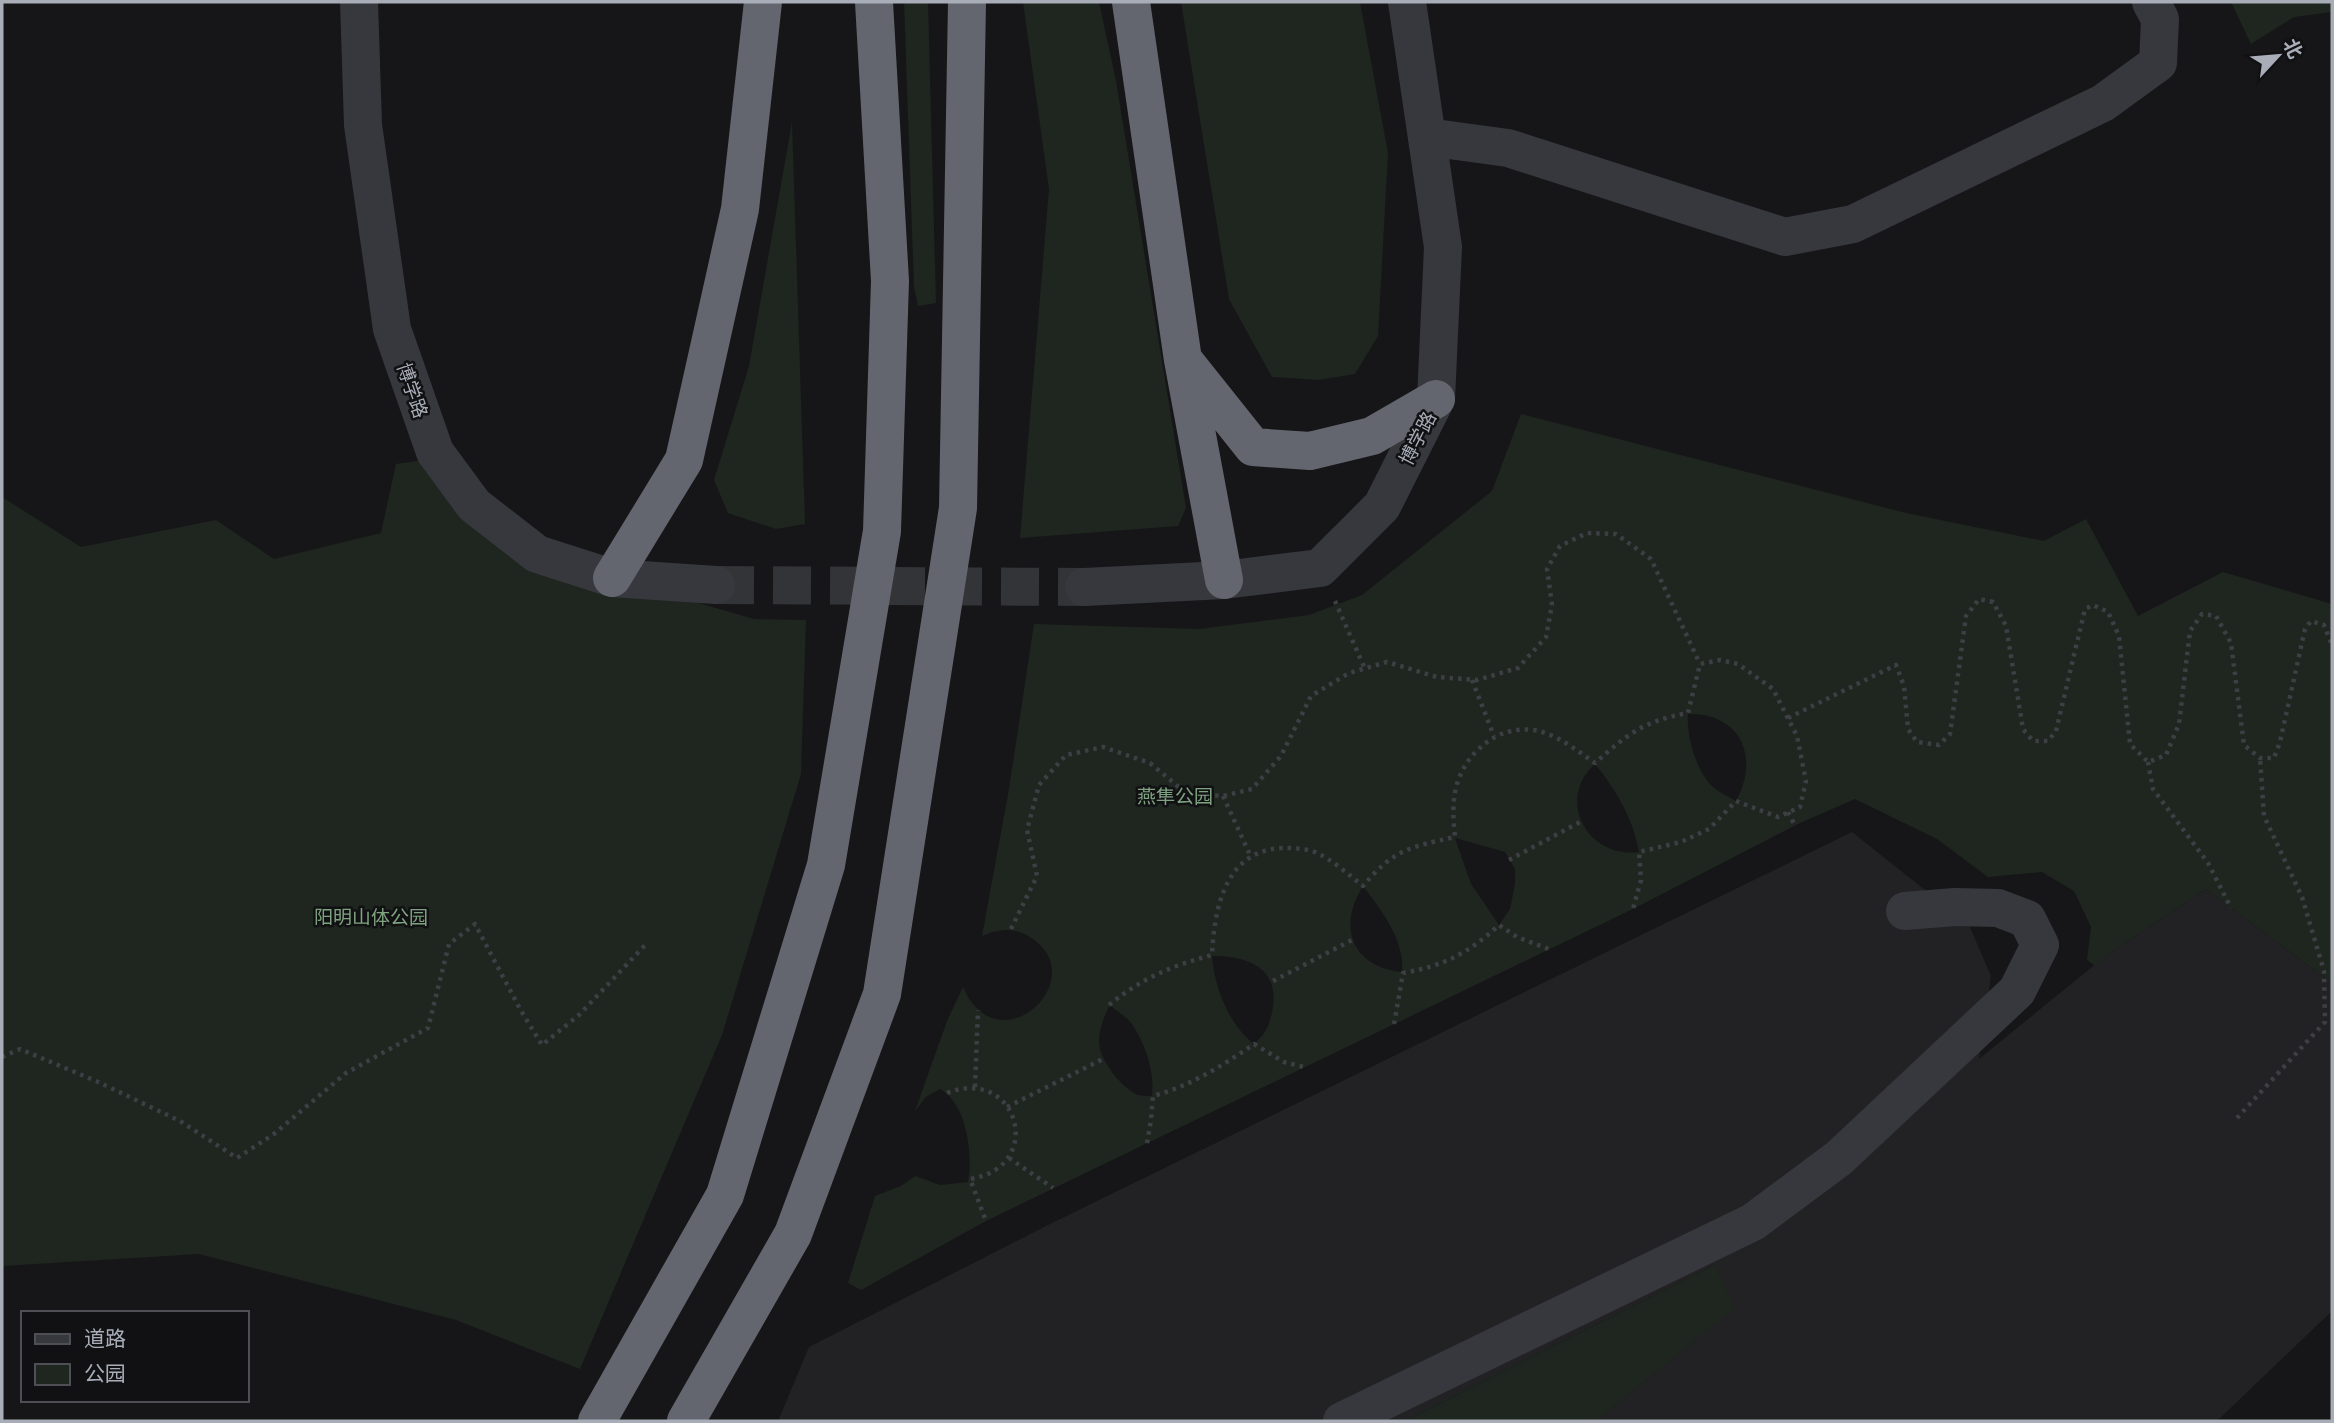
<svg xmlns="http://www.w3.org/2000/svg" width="2334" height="1423" font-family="'Golos Text','Noto Sans SC',sans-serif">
<rect width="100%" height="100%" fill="#161618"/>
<path fill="#222225" d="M 1852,832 L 1969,925 L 1991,976 L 1979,1059 L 2108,954 L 2206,889 L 2332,983 L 2332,1311 L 2217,1421 L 1596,1421 L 1734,1308 L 1715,1265 L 1405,1421 L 778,1421 L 809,1347 L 1052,1223 Z"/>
<path fill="#1e261f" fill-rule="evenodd" d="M 904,2 L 928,2 L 936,303 L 918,306 L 914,286 Z
M 1023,2 L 1099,2 L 1116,81 L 1186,508 L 1178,526 L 1020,538 L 1049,189 Z
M 1181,2 L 1360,2 L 1388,153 L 1378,336 L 1355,374 L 1319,380 L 1272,377 L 1229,299 Z
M 2231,2 L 2332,2 L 2332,12 L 2294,17 L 2251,44 Z
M 792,122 L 805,524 L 776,529 L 728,513 L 714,480 L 749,366 Z
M 1521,414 L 1906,513 L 2044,541 L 2086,519 L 2138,616 L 2223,572 L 2332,604 L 2332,983 L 2206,889 L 2108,954 L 2095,966 L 2087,960 L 2091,927 L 2074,891 L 2042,872 L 1988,877 L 1937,839 L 1855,799 L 1800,823 L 1633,909 L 986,1221 L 861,1290 L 848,1283 L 875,1196 L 901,1186 L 915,1176 L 940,1185 L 968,1182 C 973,1154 967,1104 940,1089 L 926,1097 L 915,1111 L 947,1021 L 963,987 C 998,1068 1092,980 1033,939 C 1016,927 1000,928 982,936 L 1009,789 L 1034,624 L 1199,629 L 1309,615 L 1362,595 L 1492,491 ZM 1688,714 C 1741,713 1760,757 1736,801 C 1729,797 1718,792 1712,786 C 1696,770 1686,736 1688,714 ZM 1595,764 C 1616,790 1633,818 1639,852 C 1588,859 1555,800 1595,764 ZM 1455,838 L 1505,852 L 1515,869 L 1515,884 L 1510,909 L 1499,925 L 1471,884 ZM 1363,886 C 1381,910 1405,940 1402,972 C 1352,967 1337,927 1363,886 ZM 1212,956 C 1250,956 1281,969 1272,1012 C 1269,1027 1266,1033 1254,1044 C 1229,1025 1214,986 1212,956 ZM 1110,1005 C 1116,1011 1126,1016 1131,1023 C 1145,1042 1155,1073 1152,1096 C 1148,1096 1140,1096 1136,1094 C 1121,1087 1099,1059 1099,1042 C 1099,1029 1104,1016 1110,1005 Z
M 424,460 L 522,562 L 702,604 L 754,619 L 806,620 L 801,774 L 722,1035 L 580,1369 L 456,1320 L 199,1254 L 2,1266 L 2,497 L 81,547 L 216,520 L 274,559 L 381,533 L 396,464 Z
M 1715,1265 L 1735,1308 L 1596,1421 L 1405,1421 Z"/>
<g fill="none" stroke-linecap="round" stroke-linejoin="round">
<path stroke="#333438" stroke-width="38" stroke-dasharray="38 19" stroke-linecap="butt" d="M 716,585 L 1084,587"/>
<path stroke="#3d3f44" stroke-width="4.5" stroke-dasharray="3.5 5" stroke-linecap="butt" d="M 1335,601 L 1365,669
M 1472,680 L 1494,736
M 1788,718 L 1896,665 L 1904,686 L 1908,729 L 1917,742 L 1939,745 L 1950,734 L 1966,616 L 1979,599 L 1993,602 L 2006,626 L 2023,729 L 2033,741 L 2048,741 L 2056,731 L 2085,609 L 2093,605 L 2108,612 L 2119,636 L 2130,744 L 2148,762 L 2166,755 L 2179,724 L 2190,631 L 2202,614 L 2216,616 L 2231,643 L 2244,745 L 2260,758 L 2274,758 L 2280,742 L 2305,629 L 2311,621 L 2324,625 L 2332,645
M 2148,762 L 2153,789 L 2208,863 L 2231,908
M 1223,796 L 1251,857
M 1788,812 L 1795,826
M 1509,860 L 1582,821
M 1011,929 L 1037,876 L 1027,830 L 1039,785 L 1066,755 L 1103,747 L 1150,763 L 1187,794 L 1223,796 L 1252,789 L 1281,756 L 1311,696 L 1349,673 L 1387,662 L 1437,677 L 1477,680 L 1518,668 L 1546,637 L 1552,605 L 1547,569 L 1560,546 L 1587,533 L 1616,534 L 1651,559 L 1700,664
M 1273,981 L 1352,940
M 1109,1005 C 1142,978 1171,966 1212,955 C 1215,894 1232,836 1308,850 C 1325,853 1349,875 1363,886 C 1394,849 1410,847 1455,837 C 1453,819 1452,801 1457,784 C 1467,751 1499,725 1534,730 C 1557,734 1576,750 1595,763 C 1628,734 1643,721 1688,713 L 1700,664 L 1720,660 L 1738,664 L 1773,689 L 1797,736 L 1806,781 L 1800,807 L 1778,817 L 1736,801 L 1709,829 L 1681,842 L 1639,852 L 1641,880 L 1633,909
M 1394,1024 L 1403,973 C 1443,966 1469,953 1499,925 L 1517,937 L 1549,949
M 2,1057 L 20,1049 L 96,1081 L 180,1121 L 237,1158 L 274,1134 L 346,1073 L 428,1028 L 449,944 L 475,924 L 520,1009 L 542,1045 L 579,1015 L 648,942
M 975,1087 L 978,1010
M 947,1093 C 1018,1065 1047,1167 970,1179 L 986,1221
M 1007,1107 L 1103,1059
M 2237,1118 L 2325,1022 L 2324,971 L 2302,897 L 2264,816 L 2260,758
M 1147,1143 L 1151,1120 L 1153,1096 C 1190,1086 1222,1066 1254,1044 L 1284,1062 L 1304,1067
M 1009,1158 L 1053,1188"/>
<path stroke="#37383d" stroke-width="38" d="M 359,2 L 363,125 L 392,329 L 435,452 L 474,505 L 537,554 L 612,578 L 716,585
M 1427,137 L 1508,148 L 1785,237 L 1853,224 L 2103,103 L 2158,63 L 2160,19 L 2151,2
M 1084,587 L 1224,580 L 1320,568 L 1382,506 L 1436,399 L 1443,247 L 1407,2
M 1342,1421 L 1753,1222 L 1839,1158 L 2017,991 L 2040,945 L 2027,919 L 1998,908 L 1955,907 L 1905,911"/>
<path stroke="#63666e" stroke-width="38" d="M 1131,2 L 1183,360 L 1224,580
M 1186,363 L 1253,447 L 1310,451 L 1372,436 L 1436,399
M 612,578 L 684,460 L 740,209 L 763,2
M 597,1421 L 725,1195 L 826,865 L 882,531 L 890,281 L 874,2
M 686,1421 L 793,1234 L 882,994 L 958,508 L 967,2"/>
</g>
<g text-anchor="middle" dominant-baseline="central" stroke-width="5" stroke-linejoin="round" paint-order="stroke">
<g font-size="19" fill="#a8adb8" stroke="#111113">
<text transform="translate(413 390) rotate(71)">博学路</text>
<text transform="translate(1417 438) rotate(-63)">博学路</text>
</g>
<g font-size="19" fill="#7fa381" stroke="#111113">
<text x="1175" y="795">燕隼公园</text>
<text x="371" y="916">阳明山体公园</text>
</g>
</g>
<rect width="2334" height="1423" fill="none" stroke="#a8adb8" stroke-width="7"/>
<rect x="21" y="1311" width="228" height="91" fill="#111113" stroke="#4d4f55" stroke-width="2"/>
<rect x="35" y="1334" width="35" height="10" fill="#37383d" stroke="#4d4f55" stroke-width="2"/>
<text x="84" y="1346" font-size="21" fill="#a8adb8">道路</text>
<rect x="35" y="1364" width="35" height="21" fill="#1e261f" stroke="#4d4f55" stroke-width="2"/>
<text x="84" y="1381" font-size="21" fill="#a8adb8">公园</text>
<g transform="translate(2278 56) rotate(64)" stroke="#111113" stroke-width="5" paint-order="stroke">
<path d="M0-5L12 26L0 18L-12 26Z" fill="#a8adb8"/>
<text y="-10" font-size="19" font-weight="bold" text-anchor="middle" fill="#a8adb8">北</text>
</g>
</svg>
